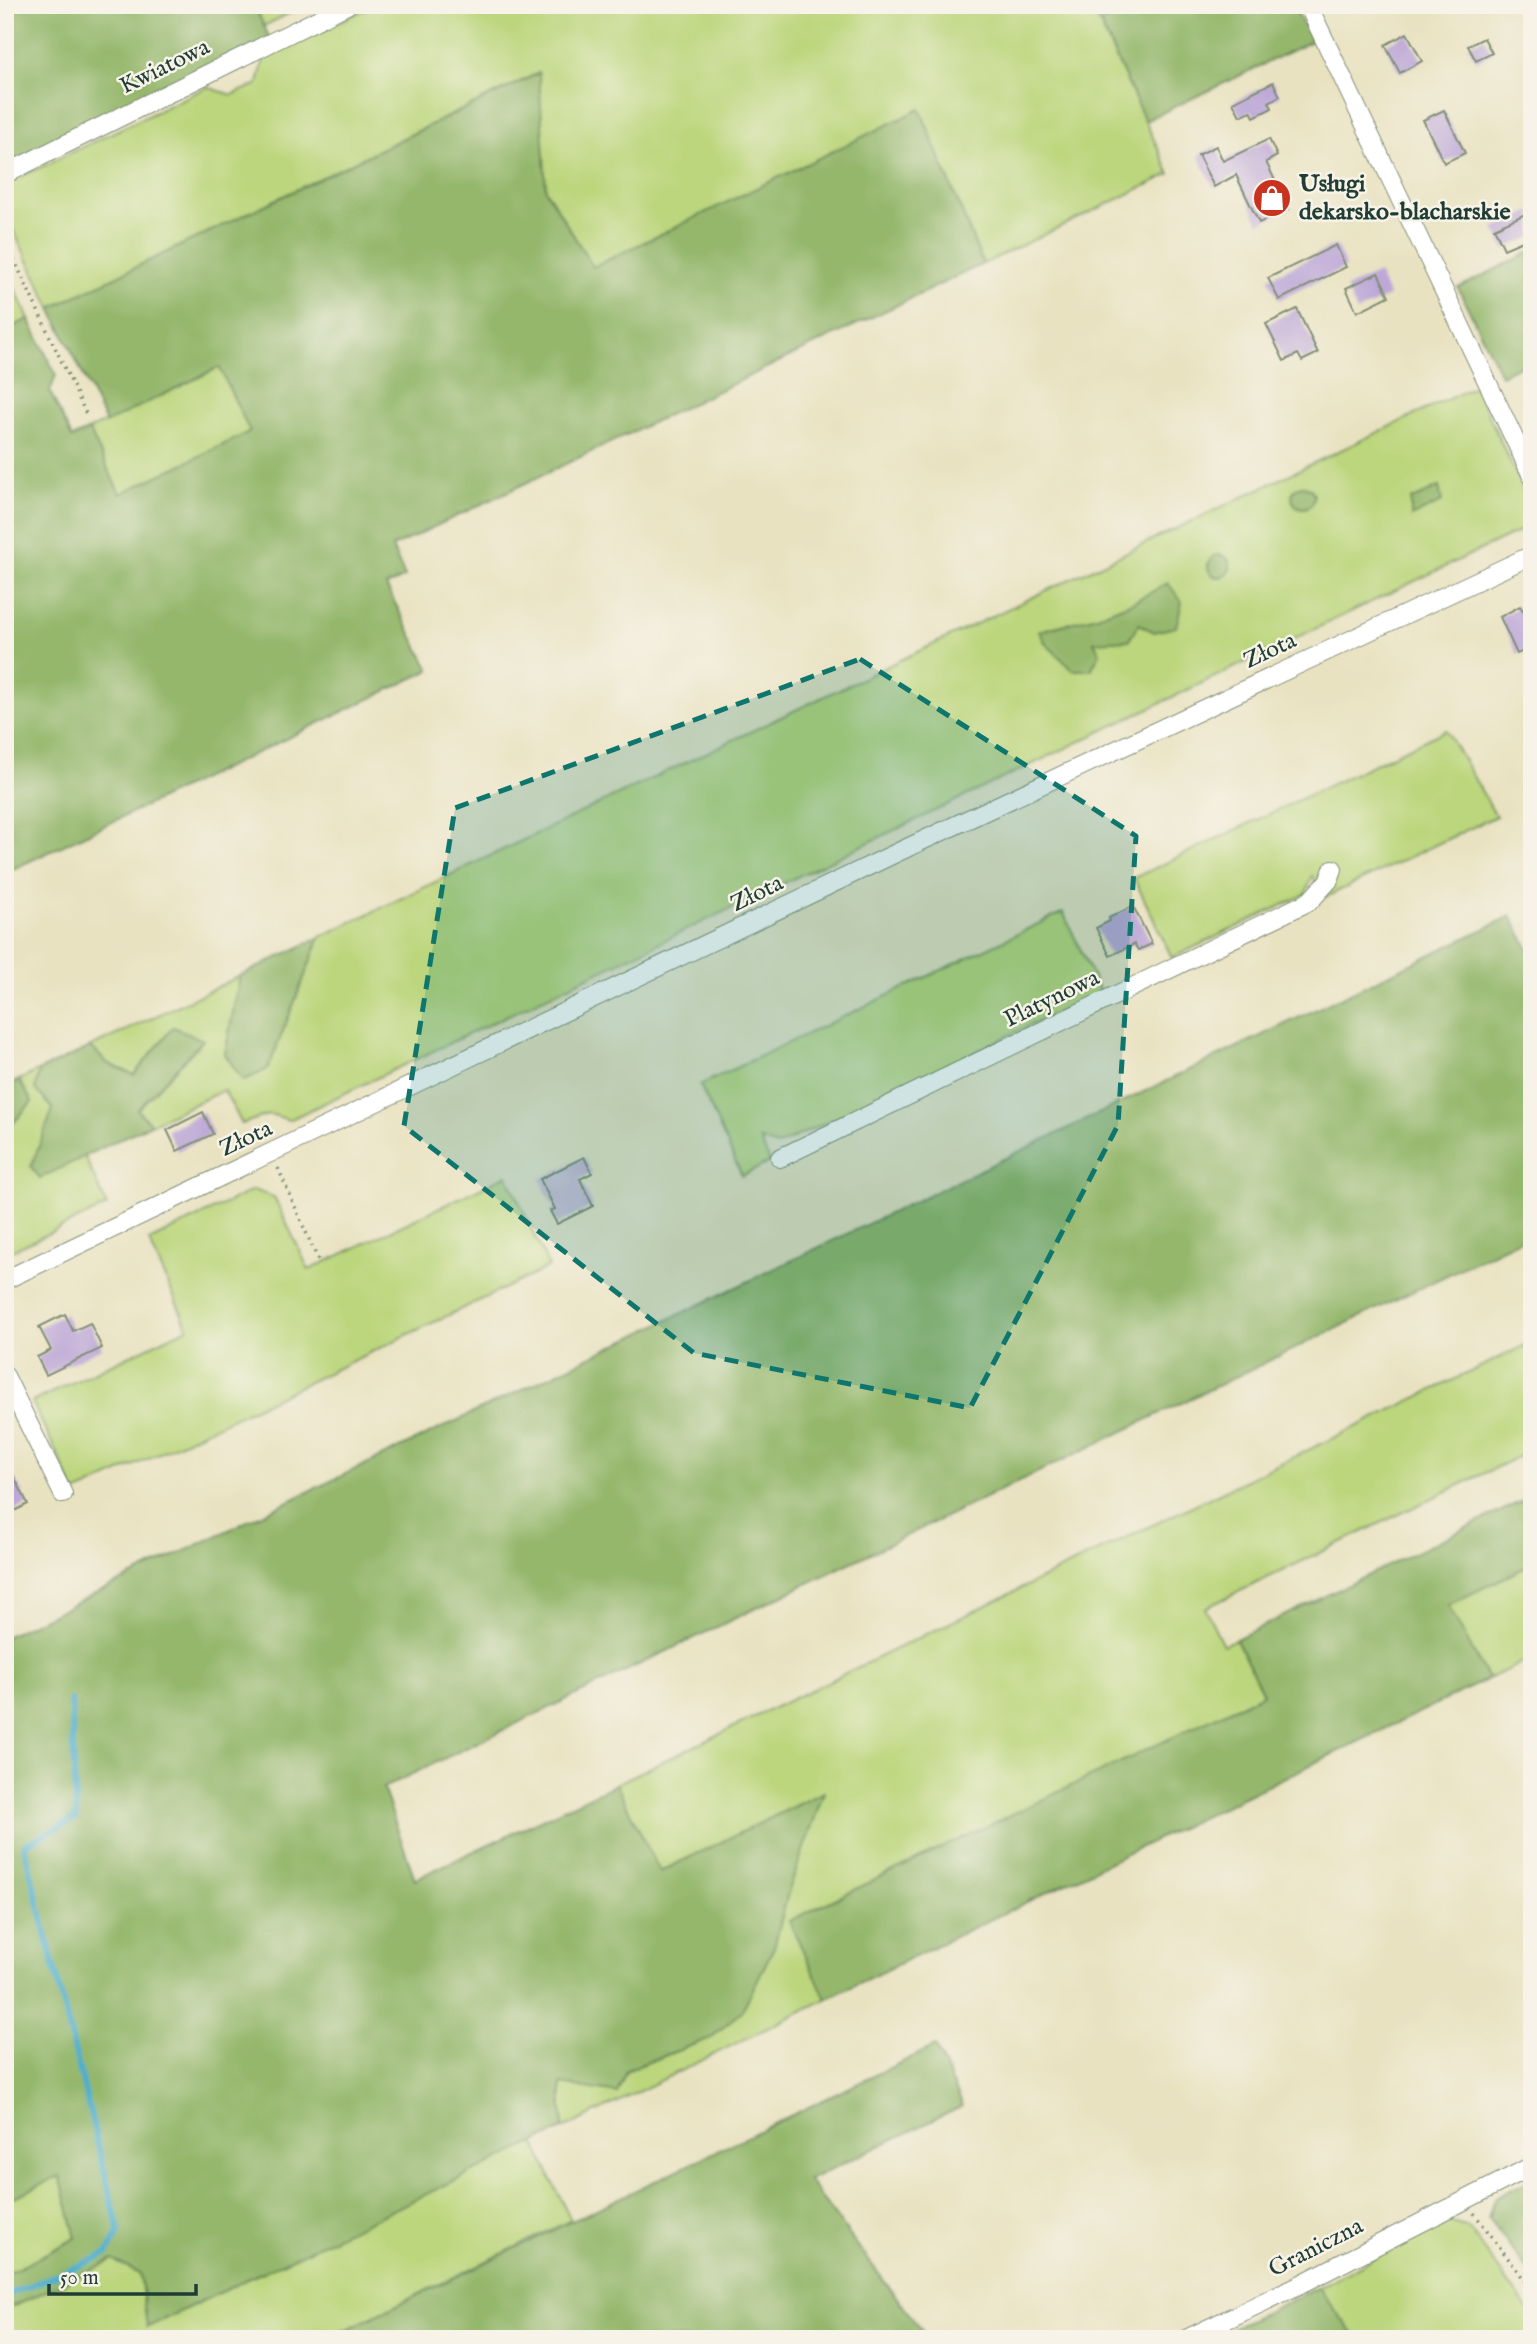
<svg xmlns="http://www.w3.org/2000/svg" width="1537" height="2344" font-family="'IM FELL English',serif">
<rect width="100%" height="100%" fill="#f7f3e8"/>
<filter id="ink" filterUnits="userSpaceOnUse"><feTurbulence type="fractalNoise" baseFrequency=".0143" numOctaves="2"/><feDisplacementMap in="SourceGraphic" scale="14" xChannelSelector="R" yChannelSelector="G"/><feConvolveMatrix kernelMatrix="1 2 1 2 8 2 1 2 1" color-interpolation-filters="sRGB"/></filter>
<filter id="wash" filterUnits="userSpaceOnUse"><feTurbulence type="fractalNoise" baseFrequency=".00686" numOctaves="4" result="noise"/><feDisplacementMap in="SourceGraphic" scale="28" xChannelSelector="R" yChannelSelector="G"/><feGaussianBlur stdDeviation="1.57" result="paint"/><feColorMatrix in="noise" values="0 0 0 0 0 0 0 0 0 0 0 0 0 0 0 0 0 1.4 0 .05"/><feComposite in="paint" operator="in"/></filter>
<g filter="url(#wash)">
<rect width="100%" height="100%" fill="#e9e2c1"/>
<path fill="#bbd67c" stroke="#6d8a58" stroke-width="2" d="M 254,5 L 306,5 L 264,26 Z
M 374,5 L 1091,5 L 1170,174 L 983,264 L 920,110 L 593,267 L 546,191 L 538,73 L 51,308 L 5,213 L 5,194 L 8,183 L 207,87 L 232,95 L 258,84 L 264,58 Z
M 5,268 L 29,319 L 5,330 Z
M 220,367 L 251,432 L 120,494 L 89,430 Z
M 1475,386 L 1532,509 L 1532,525 L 289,1120 L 270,1114 L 242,1124 L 224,1090 L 151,1124 L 137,1110 L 203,1040 L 173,1027 L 134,1075 L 107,1063 L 91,1047 L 240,976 L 225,1054 L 268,1069 L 320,937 Z
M 1446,730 L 1496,816 L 1326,897 L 1312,876 L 1306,894 L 1172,958 L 1134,878 Z
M 1063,912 L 1100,992 L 777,1146 L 760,1140 L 770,1162 L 742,1176 L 700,1085 Z
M 40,1070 L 35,1089 L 53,1109 L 47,1128 L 40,1178 L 84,1155 L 107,1206 L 5,1254 L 5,1133 L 32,1102 L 19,1080 Z
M 507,1175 L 549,1267 L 76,1493 L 32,1402 L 188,1328 L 149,1241 L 253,1190 L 274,1197 L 309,1270 Z
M 1532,1342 L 1532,1450 L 1205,1608 L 1223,1645 L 1236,1639 L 1264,1694 L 790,1921 L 826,1999 L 563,2129 L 561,2083 L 617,2093 L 626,2071 L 711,2038 L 774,1947 L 788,1893 L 822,1793 L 659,1872 L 616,1784 Z
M 1532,1564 L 1532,1658 L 1488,1679 L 1447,1605 Z
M 534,2142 L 571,2220 L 327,2339 L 5,2339 L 5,2310 L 113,2260 L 140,2274 L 148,2327 Z
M 60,2175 L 76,2238 L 5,2275 L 5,2201 Z
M 1446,2221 L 1468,2228 L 1532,2315 L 1532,2339 L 1357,2339 L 1318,2287 Z"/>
<path fill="#94b76c" stroke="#5a7a50" stroke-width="2" d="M 19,5 L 254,5 L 270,39 L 9,167 L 5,158 L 5,12 Z
M 1135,5 L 1293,5 L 1312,41 L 1145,121 L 1100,22 Z
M 539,73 L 546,191 L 593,267 L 920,109 L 983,264 L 392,547 L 405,577 L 386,586 L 430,670 L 5,873 L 5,330 L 29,319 L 56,375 L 50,392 L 72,438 L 89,430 L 120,494 L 250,432 L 219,367 L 106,423 L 51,308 Z
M 1532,251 L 1532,360 L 1501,375 L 1458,288 Z
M1292 497a11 11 0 1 1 22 0a11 11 0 1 1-22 0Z
M 1439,487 L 1442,502 L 1411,517 L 1411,500 Z
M1208 566a11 11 0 1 1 22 0a11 11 0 1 1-22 0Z
M 1168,583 L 1182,602 L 1176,627 L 1154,632 L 1139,624 L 1129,640 L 1094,642 L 1100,653 L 1091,670 L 1073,670 L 1046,644 L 1039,631 L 1097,616 L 1135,601 Z
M 1511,916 L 1532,955 L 1532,1234 L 383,1788 L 415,1879 L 616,1784 L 660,1872 L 824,1792 L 788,1893 L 774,1947 L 742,2011 L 711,2038 L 626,2070 L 617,2093 L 561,2084 L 563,2129 L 147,2327 L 140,2274 L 113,2260 L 5,2310 L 5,2275 L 76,2238 L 60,2176 L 5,2201 L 5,1637 Z
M 320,937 L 268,1069 L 243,1081 L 225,1054 L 240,976 Z
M 173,1027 L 203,1040 L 137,1110 L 151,1124 L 40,1178 L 31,1167 L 53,1109 L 35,1089 L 40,1070 L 91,1047 L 107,1063 L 134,1075 Z
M 19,1080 L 32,1102 L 5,1132 L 5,1087 Z
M 1532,1496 L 1532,1564 L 1448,1605 L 1488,1679 L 826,1999 L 789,1921 L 1263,1694 L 1236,1639 Z
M 935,2046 L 963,2106 L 808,2180 L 928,2339 L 493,2339 L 489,2331 L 472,2339 L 327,2339 Z
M 1532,2179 L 1532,2275 L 1488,2218 L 1495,2198 Z
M 1318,2287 L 1357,2339 L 1211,2339 Z"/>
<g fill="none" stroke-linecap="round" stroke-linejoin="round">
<path stroke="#4daecc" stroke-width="6" d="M 5,2296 L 107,2254 L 119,2231 L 24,1845 L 76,1818 L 71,1700"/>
</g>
<g id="blocks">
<path fill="#bda8d7" d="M 1407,33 L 1422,61 L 1400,73 L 1385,45 Z
M 1484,38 L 1492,53 L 1476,61 L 1468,46 Z
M 1273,82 L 1280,96 L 1269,102 L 1272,108 L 1254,117 L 1251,111 L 1240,116 L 1233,102 Z
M 1444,110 L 1465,153 L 1444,163 L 1423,120 Z
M 1269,139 L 1277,156 L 1266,162 L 1289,209 L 1259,223 L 1236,175 L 1214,187 L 1198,155 L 1216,146 L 1223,161 Z
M 1532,211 L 1532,237 L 1504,249 L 1494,228 Z
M 1336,245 L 1346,267 L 1279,300 L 1268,278 Z
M 1378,273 L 1389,296 L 1357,312 L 1346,288 Z
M 1297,309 L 1318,353 L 1302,361 L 1298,354 L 1284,361 L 1266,324 Z
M 1520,606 L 1532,625 L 1532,647 L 1517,654 L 1500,617 Z
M 1133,906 L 1152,944 L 1138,950 L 1134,944 L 1110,956 L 1096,928 L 1110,921 L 1109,918 Z
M 203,1112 L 213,1134 L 177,1151 L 167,1130 Z
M 584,1157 L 592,1173 L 580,1179 L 593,1206 L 557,1224 L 550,1211 L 555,1209 L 540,1179 Z
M 65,1314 L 73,1331 L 90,1323 L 102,1348 L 46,1375 L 37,1357 L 51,1350 L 39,1327 Z
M 5,1459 L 28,1504 L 5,1516 Z"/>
</g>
</g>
<g filter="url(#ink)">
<use href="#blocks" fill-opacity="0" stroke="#84907a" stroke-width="2"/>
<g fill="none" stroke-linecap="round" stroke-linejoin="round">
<defs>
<path id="street" d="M 1308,5 L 1532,476
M 5,174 L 347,5
M 780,1158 L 1310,901 L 1329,880 L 1333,869
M 5,1280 L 894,854 L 1532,555
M 5,1376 L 63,1494
M 1186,2339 L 1303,2283 L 1532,2166"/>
</defs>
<use href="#street" stroke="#84907a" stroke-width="20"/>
<path stroke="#84907a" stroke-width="3.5" stroke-dasharray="2 5" stroke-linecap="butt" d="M 5,240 L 87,416
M 278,1168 L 319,1262
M 1474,2213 L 1532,2290"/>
<use href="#street" stroke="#fff" stroke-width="18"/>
</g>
</g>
<path fill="#0f766e" fill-opacity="0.2" stroke="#0f766e" stroke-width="5" stroke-dasharray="14 9" stroke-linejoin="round" d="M 860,659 L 1136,836 L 1118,1125 L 970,1408 L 694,1353 L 404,1126 L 455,808 Z"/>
<defs>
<symbol id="shop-disc" viewBox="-11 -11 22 22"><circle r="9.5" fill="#c8321e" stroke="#f7f3e8"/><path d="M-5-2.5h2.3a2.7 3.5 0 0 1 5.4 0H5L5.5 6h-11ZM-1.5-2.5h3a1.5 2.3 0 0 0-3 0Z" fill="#fff"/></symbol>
</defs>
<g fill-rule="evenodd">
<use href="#shop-disc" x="1250" y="176" width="44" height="44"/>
</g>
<g text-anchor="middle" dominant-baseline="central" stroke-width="5" stroke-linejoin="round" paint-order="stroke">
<g font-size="24" fill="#1f3d34" stroke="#f7f3e8">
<text transform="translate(165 67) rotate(-26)">Kwiatowa</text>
<text transform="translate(1270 651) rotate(-25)">Złota</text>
<text transform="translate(757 894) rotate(-26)">Złota</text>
<text transform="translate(1052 999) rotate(-26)">Platynowa</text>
<text transform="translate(246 1139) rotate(-25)">Złota</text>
<text transform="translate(1316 2248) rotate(-27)">Graniczna</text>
</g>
<g font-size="24" font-weight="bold" fill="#1f3d34" stroke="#f7f3e8" text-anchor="start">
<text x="1299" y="184">Usługi<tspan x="1299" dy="28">dekarsko-blacharskie</tspan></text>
</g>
</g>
<rect width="1537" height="2344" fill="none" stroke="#f7f3e8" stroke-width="28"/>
<path d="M49 2284v10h147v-10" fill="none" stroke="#1f3d34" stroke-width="3.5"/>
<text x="60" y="2284" font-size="21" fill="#1f3d34" stroke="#f7f3e8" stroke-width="5" paint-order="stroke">50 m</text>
</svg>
